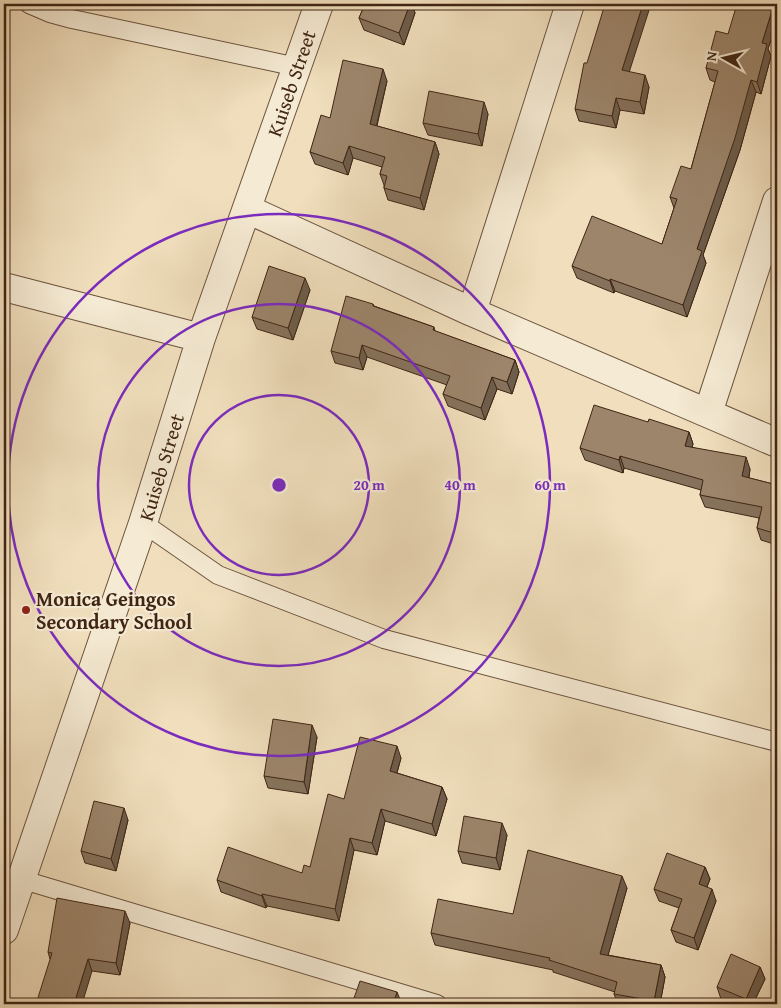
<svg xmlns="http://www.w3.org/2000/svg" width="781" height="1008" font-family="'Gentium Book Plus',serif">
<rect width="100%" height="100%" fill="#f0debc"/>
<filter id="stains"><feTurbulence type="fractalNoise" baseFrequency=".004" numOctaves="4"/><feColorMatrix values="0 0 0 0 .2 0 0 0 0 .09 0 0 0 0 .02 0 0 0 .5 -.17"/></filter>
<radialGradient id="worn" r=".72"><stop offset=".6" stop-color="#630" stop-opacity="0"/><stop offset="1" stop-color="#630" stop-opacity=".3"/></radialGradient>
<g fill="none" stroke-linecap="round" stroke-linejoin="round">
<defs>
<path id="lane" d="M 29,4 L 50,13 L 72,19 L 297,67
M 143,523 L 218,575 L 384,639 L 777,742
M 20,879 L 437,1004"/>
<path id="street" d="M 247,209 L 472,312 L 777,443
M 4,287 L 201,338
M 472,312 L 570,4
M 708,413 L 777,201
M 4,930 L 143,523 L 201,338 L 319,4"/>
</defs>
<use href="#lane" stroke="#6c533e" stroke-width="20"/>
<use href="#street" stroke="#6c533e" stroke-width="30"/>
<use href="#lane" stroke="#f5ead3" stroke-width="18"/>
<use href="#street" stroke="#f5ead3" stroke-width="28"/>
</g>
<path fill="#86725c" stroke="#402514" d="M 365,4 L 412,4 L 415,13 L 404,45 L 364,30 L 359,18 Z
M 777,4 L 777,20 L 768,49 L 771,56 L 761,94 L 756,92 L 740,150 L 703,255 L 706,263 L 687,317 L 615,291 L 614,293 L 577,278 L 572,266 L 662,244 L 674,208 L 670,197 L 691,169 L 715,82 L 710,80 L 706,68 L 728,34 Z
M 629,72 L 649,87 L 644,114 L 620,110 L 616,128 L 579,121 L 575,109 Z
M 387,81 L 377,126 L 435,142 L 439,154 L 424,210 L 388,200 L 384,188 L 384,185 L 380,174 L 382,167 L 353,158 L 348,175 L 315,164 L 310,152 L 330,118 Z
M 488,114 L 482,146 L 428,135 L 423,123 Z
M 310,290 L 293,340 L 257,329 L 252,317 Z
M 373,304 L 374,306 L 434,327 L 435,331 L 515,360 L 519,372 L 512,394 L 497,389 L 485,420 L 448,406 L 443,394 L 447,385 L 367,357 L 363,370 L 335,363 L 331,351 Z
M 648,422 L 689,432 L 693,444 L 692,447 L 750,469 L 749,478 L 777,485 L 777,545 L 761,540 L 757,528 L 759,518 L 705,507 L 700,495 L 701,490 L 624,468 L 623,473 L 585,460 L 580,448 Z
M 317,737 L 308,794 L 268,788 L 264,776 Z
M 401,758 L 397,773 L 442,787 L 447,799 L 436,836 L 385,821 L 377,855 L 354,850 L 339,921 L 267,906 L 266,908 L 221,892 L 217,880 L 302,873 L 310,867 L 344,799 Z
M 128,820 L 116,871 L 85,863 L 81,851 Z
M 507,835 L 500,870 L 462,863 L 458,851 Z
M 705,867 L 710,879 L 707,887 L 716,901 L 698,950 L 676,942 L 671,930 L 679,908 L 659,901 L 654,889 Z
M 627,888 L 608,955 L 661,965 L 665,977 L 660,1004 L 618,1004 L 614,994 L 615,992 L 553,972 L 553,970 L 435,945 L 431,933 Z
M 130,923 L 120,975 L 92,971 L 50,959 L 48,952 Z
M 760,967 L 765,979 L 753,1004 L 734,1004 L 721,999 L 717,987 Z"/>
<path fill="#6d5d4b" stroke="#402514" d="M 410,4 L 412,4 L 415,13 L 404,45 L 399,33 Z
M 643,4 L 651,4 L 626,82 L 622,70 Z
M 774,4 L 777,4 L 777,20 L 768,49 L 771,56 L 761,94 L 757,82 L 762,43 Z
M 383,69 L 387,81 L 374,136 L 370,124 Z
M 645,75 L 649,87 L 644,114 L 640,102 Z
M 751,80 L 756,92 L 740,150 L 703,255 L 706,263 L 687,317 L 683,305 L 697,249 Z
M 616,98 L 620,110 L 616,128 L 612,116 Z
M 484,102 L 488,114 L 482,146 L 478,134 Z
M 435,142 L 439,154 L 424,210 L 420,198 Z
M 349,146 L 353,158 L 348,175 L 343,163 Z
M 305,278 L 310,290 L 293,340 L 288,328 Z
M 610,279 L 615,291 L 614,293 L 610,281 Z
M 362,345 L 367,357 L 363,370 L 359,358 Z
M 515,360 L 519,372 L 512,394 L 507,382 Z
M 492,377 L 497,389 L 485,420 L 481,408 Z
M 689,432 L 693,444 L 689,458 L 685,446 Z
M 620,456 L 624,468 L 623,473 L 619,460 Z
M 746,457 L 750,469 L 747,488 L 742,476 Z
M 312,725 L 317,737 L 308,794 L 304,782 Z
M 397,746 L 401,758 L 394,783 L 390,771 Z
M 442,787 L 447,799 L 436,836 L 432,824 Z
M 124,808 L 128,820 L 116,871 L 111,859 Z
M 381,809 L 385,821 L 377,855 L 372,843 Z
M 502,823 L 507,835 L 500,870 L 496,858 Z
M 350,838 L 354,850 L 339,921 L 335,909 Z
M 705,867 L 710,879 L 703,896 L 699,884 Z
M 622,876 L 627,888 L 605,966 L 600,954 Z
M 712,889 L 716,901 L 698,950 L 694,938 Z
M 262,894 L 267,906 L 266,908 L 262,896 Z
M 125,911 L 130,923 L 120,975 L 116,963 Z
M 88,959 L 92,971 L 82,1004 L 74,1004 Z
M 661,965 L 665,977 L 660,1004 L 655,1004 L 654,1001 Z
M 760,967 L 765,979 L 753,1004 L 748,1004 L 746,999 Z
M 397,992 L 402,1004 L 393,1004 Z"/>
<path fill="#9c856b" stroke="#402514" d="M 365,4 L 410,4 L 399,33 L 359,18 Z
M 605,4 L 643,4 L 622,70 L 645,75 L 640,102 L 616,98 L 612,116 L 575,109 L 584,63 L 587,63 Z
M 737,4 L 774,4 L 762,43 L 767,44 L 757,82 L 751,80 L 735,138 L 697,249 L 702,251 L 683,305 L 610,279 L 610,281 L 572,266 L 592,216 L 662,244 L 677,199 L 670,197 L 681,166 L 691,169 L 718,71 L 706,68 L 716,31 L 728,34 Z
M 343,60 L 383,69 L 370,124 L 435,142 L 420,198 L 384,188 L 387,176 L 380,174 L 385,157 L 349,146 L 343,163 L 310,152 L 321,115 L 330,118 Z
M 429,91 L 484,102 L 478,134 L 423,123 Z
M 269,266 L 305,278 L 288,328 L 252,317 Z
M 346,296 L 373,304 L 373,306 L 434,327 L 433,330 L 515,360 L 507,382 L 492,377 L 481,408 L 443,394 L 450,376 L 362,345 L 359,358 L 331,351 Z
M 594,405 L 648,422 L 649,419 L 689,432 L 685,446 L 746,457 L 742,476 L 777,485 L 777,534 L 757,528 L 762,507 L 700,495 L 703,480 L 620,456 L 619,460 L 580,448 Z
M 273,719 L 312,725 L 304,782 L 264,776 Z
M 360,737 L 397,746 L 390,771 L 442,787 L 432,824 L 381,809 L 372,843 L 350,838 L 335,909 L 262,894 L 262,896 L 217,880 L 228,847 L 302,873 L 304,865 L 310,867 L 328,794 L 344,799 Z
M 94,801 L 124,808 L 111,859 L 81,851 Z
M 464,816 L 502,823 L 496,858 L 458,851 Z
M 528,850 L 622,876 L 600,954 L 661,965 L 654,1001 L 614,994 L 617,982 L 549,960 L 550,958 L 431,933 L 438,899 L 513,914 Z
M 667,853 L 705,867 L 699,884 L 712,889 L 694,938 L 671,930 L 682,899 L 654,889 Z
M 57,898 L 125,911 L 116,963 L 88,959 L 74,1004 L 36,1004 L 52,953 L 48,952 Z
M 731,954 L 760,967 L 746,999 L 717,987 Z
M 360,981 L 397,992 L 393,1004 L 352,1004 Z"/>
<g fill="none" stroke="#7b2cbf" stroke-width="2.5">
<circle cx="279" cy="485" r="90"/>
<circle cx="279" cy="485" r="181"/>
<circle cx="279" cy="485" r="271"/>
</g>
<circle fill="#8f2418" stroke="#f5ead3" stroke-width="2" cx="26" cy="610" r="5"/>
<g text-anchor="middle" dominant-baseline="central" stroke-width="4.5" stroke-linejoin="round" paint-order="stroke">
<g font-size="20" fill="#402514" stroke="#f5ead3">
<text transform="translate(291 83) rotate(-71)">Kuiseb Street</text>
<text transform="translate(161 467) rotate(-73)">Kuiseb Street</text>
</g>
<g font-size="20" font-weight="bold" fill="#402514" stroke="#f5ead3" text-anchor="start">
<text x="36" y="598">Monica Geingos<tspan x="36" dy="23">Secondary School</tspan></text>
</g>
</g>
<circle cx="279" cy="485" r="8" fill="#7b2cbf" stroke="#f5ead3" stroke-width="2.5"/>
<g font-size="15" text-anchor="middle" font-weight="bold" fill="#7b2cbf" stroke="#f5ead3" stroke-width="4.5" stroke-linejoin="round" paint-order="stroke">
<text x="369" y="490">20 m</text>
<text x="460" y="490">40 m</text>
<text x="550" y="490">60 m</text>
</g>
<rect width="781" height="1008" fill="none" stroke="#f0debc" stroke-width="20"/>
<rect x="5" y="5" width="771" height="998" fill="none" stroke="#402514" stroke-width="2.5"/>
<rect x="10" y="10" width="761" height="988" fill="none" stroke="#402514"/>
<g transform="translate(724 58) rotate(278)" stroke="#f5ead3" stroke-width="4" paint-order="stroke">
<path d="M0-4L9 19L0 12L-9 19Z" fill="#402514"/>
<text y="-8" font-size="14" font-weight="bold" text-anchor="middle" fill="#402514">N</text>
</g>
<rect width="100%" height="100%" filter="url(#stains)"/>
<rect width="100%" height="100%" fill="url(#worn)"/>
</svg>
